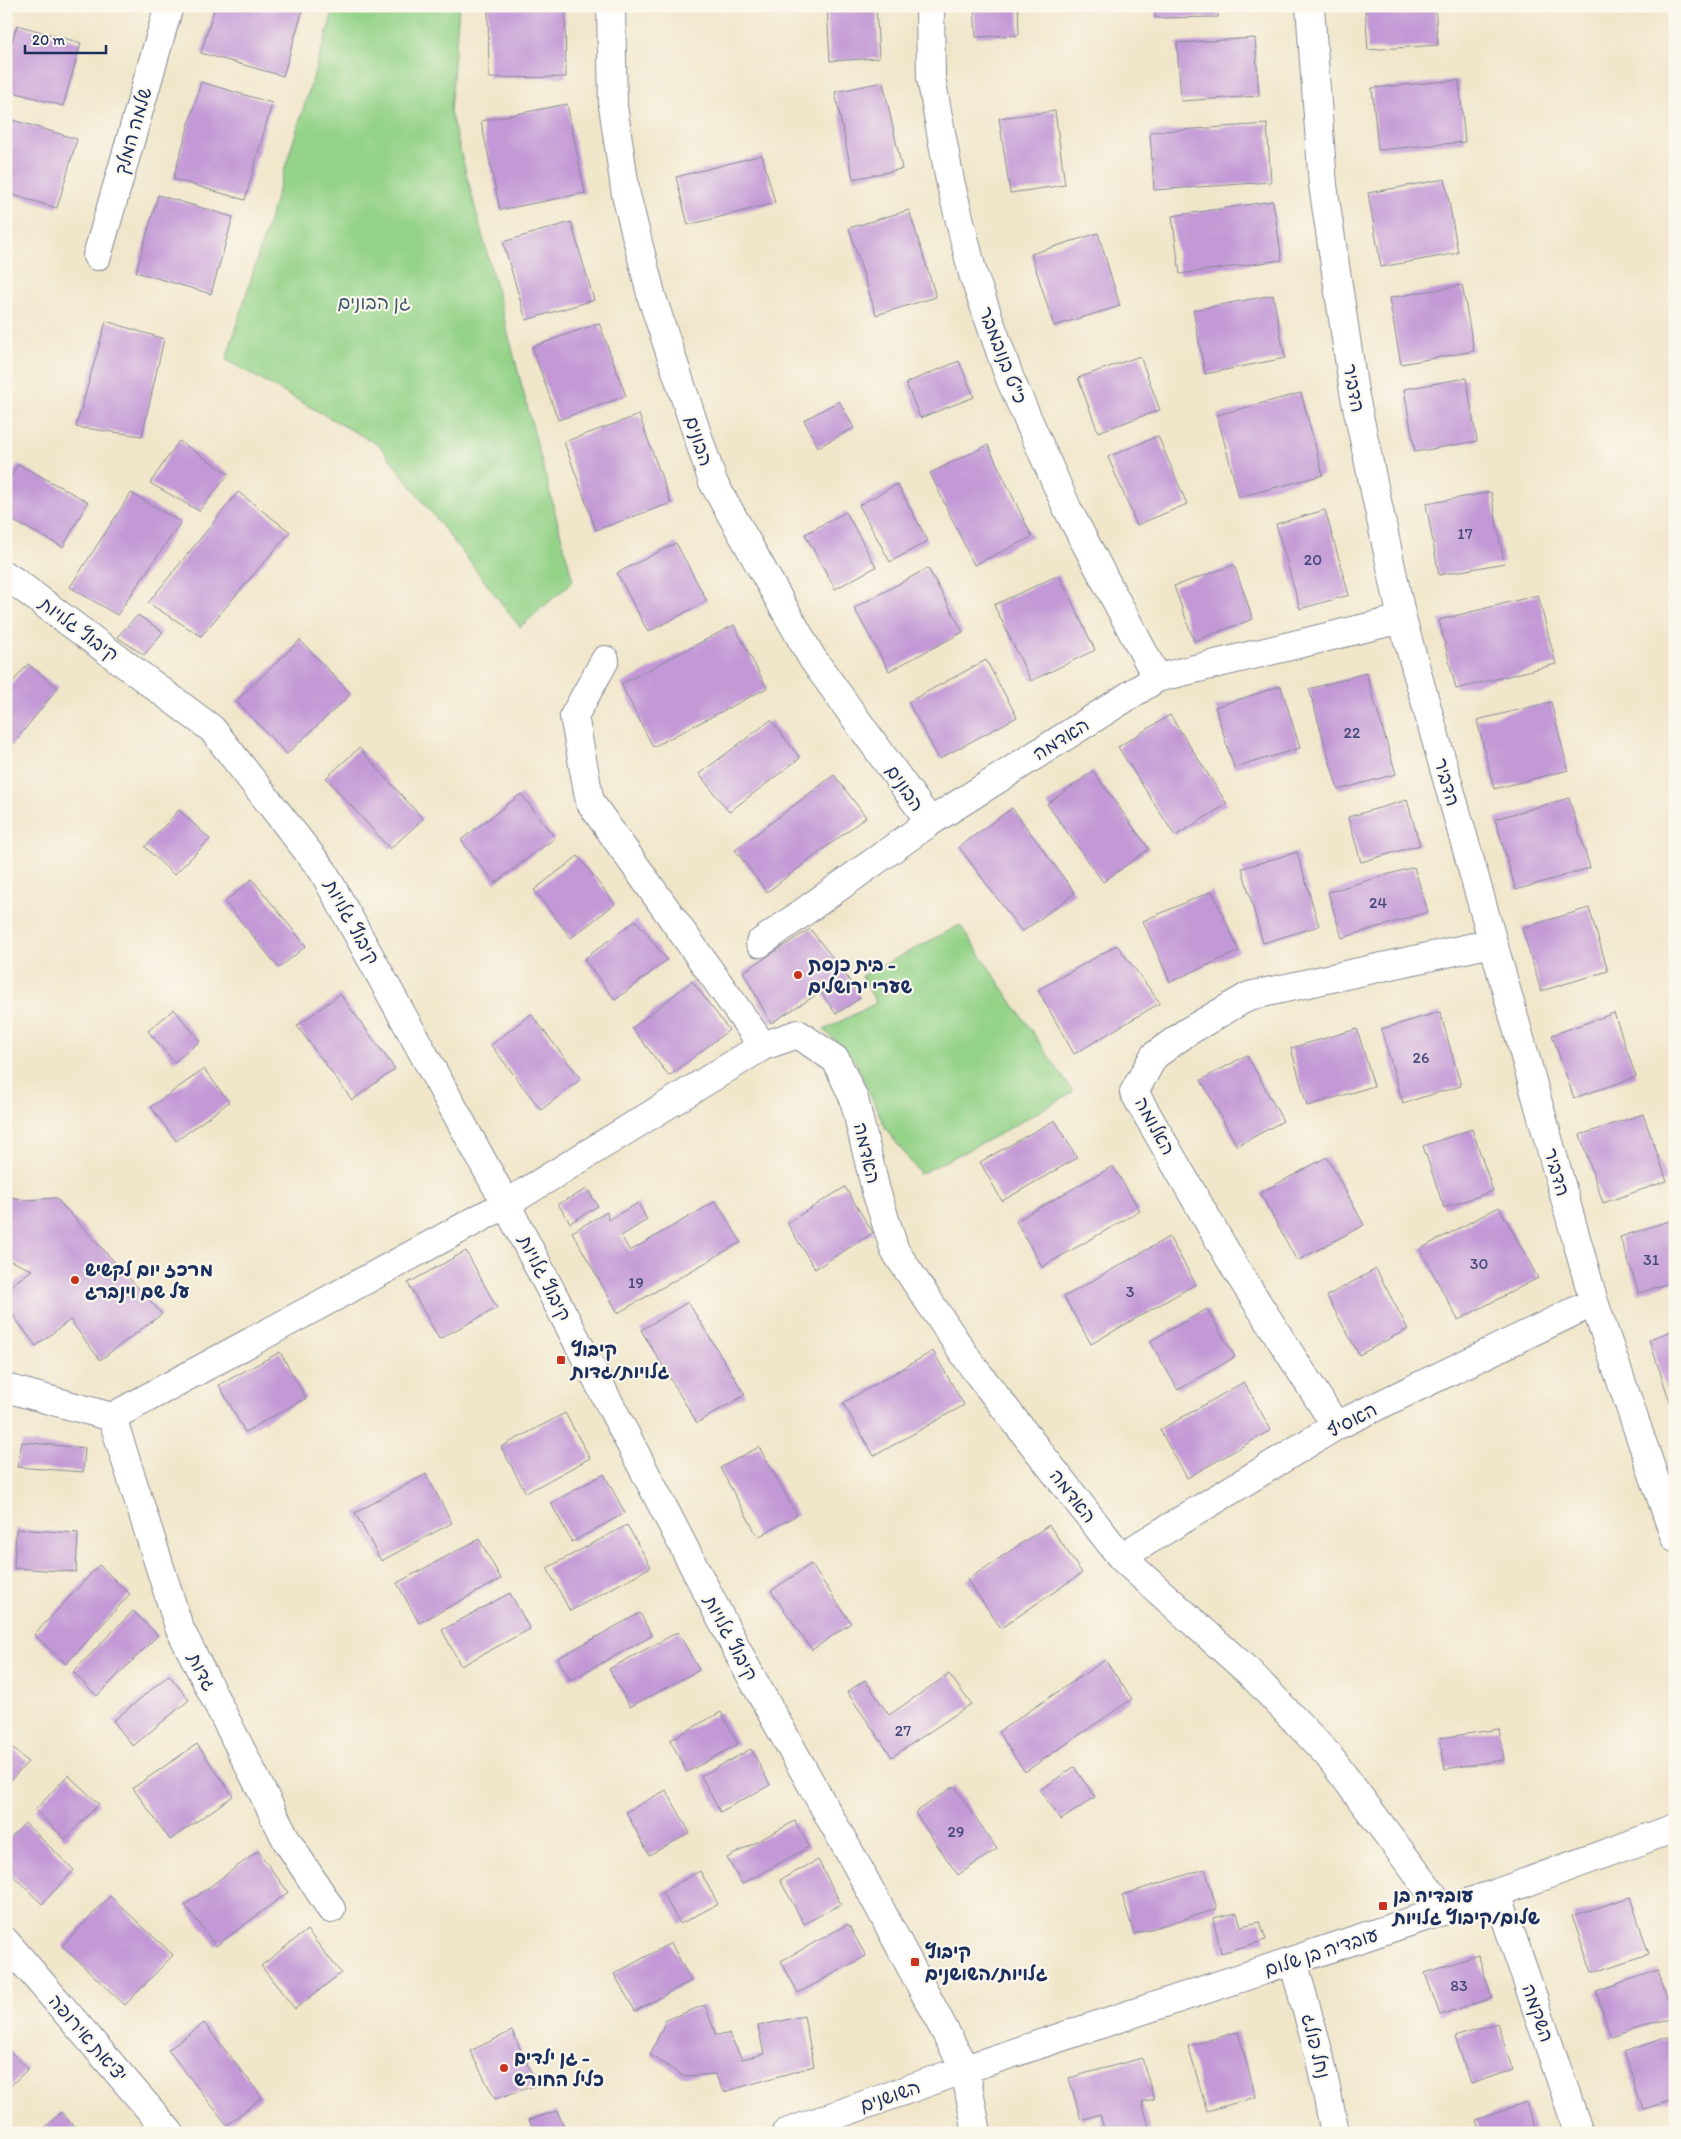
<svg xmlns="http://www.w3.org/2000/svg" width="1681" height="2139" font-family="Itim,'Playpen Sans Hebrew',sans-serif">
<rect width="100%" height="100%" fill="#fbf7ec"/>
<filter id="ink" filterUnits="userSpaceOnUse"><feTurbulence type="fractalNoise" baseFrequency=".02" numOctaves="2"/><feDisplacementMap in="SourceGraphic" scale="10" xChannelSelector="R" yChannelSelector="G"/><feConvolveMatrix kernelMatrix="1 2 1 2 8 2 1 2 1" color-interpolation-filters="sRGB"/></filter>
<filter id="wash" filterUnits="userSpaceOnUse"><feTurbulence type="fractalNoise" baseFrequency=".0096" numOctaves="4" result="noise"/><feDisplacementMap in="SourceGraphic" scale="20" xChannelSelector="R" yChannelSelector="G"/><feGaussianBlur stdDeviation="1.12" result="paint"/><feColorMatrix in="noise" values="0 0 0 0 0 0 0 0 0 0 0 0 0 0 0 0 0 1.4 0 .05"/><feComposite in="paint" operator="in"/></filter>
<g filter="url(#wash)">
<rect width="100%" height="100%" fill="#f0e6ca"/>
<path fill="#95d389" stroke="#588174" d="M 335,6 L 459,6 L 450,112 L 573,581 L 520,627 L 380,446 L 226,360 Z
M 960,925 L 1073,1092 L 996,1136 L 920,1174 L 886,1129 L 854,1059 L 824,1030 L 876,1003 L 862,976 Z"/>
<g id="blocks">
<path fill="#c298d6" d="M 215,6 L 304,6 L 283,76 L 201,53 Z
M 488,6 L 565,6 L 566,77 L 489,78 Z
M 827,6 L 876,6 L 879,58 L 830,61 Z
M 974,6 L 1018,6 L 1019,35 L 976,37 Z
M 1155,6 L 1218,6 L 1218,17 L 1155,18 Z
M 1365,6 L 1435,6 L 1438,45 L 1368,50 Z
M 17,25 L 81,43 L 63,106 L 6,90 L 6,62 Z
M 1255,38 L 1259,96 L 1181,101 L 1177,43 Z
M 1459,80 L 1465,142 L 1378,150 L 1372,88 Z
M 201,82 L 272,103 L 245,200 L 173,179 Z
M 883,82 L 902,169 L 853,179 L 835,92 Z
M 567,104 L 585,193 L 500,210 L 481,121 Z
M 1055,111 L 1065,185 L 1010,193 L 999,118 Z
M 6,118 L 77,139 L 57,208 L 6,193 Z
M 1267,124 L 1271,182 L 1154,190 L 1150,132 Z
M 762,155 L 775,203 L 688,225 L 676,177 Z
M 1445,179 L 1458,253 L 1381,267 L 1368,193 Z
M 158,195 L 233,217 L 211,294 L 136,272 Z
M 1273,201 L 1282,260 L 1180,274 L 1172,216 Z
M 909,210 L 936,297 L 876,315 L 849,228 Z
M 571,222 L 594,300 L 526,320 L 503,242 Z
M 1098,233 L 1120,306 L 1054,326 L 1031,254 Z
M 1462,285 L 1474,351 L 1401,364 L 1389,298 Z
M 1273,295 L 1285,358 L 1205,374 L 1193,310 Z
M 106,321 L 164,339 L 142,436 L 76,427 Z
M 599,323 L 626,396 L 558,420 L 532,347 Z
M 1140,356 L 1160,410 L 1098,432 L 1078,378 Z
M 959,361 L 974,397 L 920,418 L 906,383 Z
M 1466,378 L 1477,441 L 1415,452 L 1404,389 Z
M 1301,393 L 1323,475 L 1239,497 L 1217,415 Z
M 839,401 L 854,428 L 818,447 L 804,420 Z
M 639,415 L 671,503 L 596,530 L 564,442 Z
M 1158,436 L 1187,504 L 1137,525 L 1108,457 Z
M 179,441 L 229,474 L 199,511 L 150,483 Z
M 988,445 L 1032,537 L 974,565 L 930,473 Z
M 18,464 L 88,502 L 63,547 L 6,517 L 6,485 Z
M 897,484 L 928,541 L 890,562 L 859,505 Z
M 238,492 L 290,532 L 201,636 L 148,603 Z
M 1491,492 L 1504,563 L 1439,575 L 1426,504 Z
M 131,493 L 181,522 L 117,615 L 70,587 Z
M 1325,510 L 1349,595 L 1300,609 L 1276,524 Z
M 846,512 L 876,567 L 835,589 L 805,534 Z
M 676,543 L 707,601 L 648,632 L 617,573 Z
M 1234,565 L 1253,619 L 1194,641 L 1174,586 Z
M 928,568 L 963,632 L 889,671 L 854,608 Z
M 1059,575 L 1095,650 L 1031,681 L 994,605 Z
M 1538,595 L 1556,664 L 1456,689 L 1439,620 Z
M 138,615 L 163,632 L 144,655 L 117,637 Z
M 734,625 L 767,688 L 653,747 L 621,684 Z
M 300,640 L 351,694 L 287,754 L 236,701 Z
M 986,660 L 1017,717 L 939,759 L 908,702 Z
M 28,664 L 58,688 L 12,745 L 6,741 L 6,690 Z
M 1366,673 L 1396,774 L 1338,790 L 1309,689 Z
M 1281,686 L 1300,748 L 1234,768 L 1215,707 Z
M 1551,702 L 1568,770 L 1494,789 L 1477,720 Z
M 1170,715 L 1227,804 L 1175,836 L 1118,747 Z
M 771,720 L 800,758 L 729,812 L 699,774 Z
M 359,748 L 423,819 L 390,849 L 326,778 Z
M 1093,771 L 1149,849 L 1103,882 L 1047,804 Z
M 834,775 L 866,817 L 767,892 L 735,850 Z
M 521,794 L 555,838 L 495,883 L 461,840 Z
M 1569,798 L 1590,868 L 1516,890 L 1495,819 Z
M 1407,800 L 1420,845 L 1361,862 L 1348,817 Z
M 1012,808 L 1075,893 L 1022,932 L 959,847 Z
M 179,810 L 210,839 L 174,875 L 145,847 Z
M 1297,852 L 1319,926 L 1263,943 L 1242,868 Z
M 578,856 L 615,904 L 571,938 L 534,890 Z
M 1414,867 L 1428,912 L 1342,938 L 1328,892 Z
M 252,879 L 306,946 L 279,968 L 225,902 Z
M 1212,891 L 1239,951 L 1170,982 L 1143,921 Z
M 1589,908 L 1608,971 L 1541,991 L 1522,928 Z
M 636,920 L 667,960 L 615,1000 L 584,959 Z
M 810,929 L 844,972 L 860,998 L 836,1014 L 821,992 L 771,1023 L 743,972 Z
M 1117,945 L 1160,1003 L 1074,1054 L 1038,990 Z
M 692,981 L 729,1030 L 669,1076 L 632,1028 Z
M 340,994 L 395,1069 L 352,1100 L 297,1026 Z
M 174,1009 L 200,1041 L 174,1062 L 148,1031 Z
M 1440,1012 L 1461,1086 L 1403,1103 L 1381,1029 Z
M 1614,1013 L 1636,1077 L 1574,1098 L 1552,1035 Z
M 531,1014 L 581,1079 L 541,1110 L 491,1045 Z
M 1357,1029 L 1374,1086 L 1307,1106 L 1291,1048 Z
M 1247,1055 L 1283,1121 L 1237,1146 L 1201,1080 Z
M 204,1069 L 229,1102 L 176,1141 L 151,1107 Z
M 1643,1114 L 1667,1181 L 1603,1203 L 1580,1135 Z
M 1055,1120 L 1077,1158 L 1002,1201 L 980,1162 Z
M 1472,1129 L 1493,1191 L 1444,1208 L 1423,1146 Z
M 1327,1157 L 1364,1225 L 1297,1261 L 1260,1193 Z
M 1113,1166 L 1140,1211 L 1042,1267 L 1016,1221 Z
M 845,1187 L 873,1233 L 815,1269 L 787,1223 Z
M 587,1189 L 598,1206 L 570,1223 L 558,1204 Z
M 6,1196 L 26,1200 L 56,1198 L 162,1314 L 100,1360 L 70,1320 L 36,1346 L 6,1306 L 6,1289 L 32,1270 L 6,1259 Z
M 716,1201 L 741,1242 L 618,1313 L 572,1232 L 607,1212 L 608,1220 L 638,1203 L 647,1220 L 621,1236 L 630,1251 Z
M 1499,1207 L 1538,1278 L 1458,1320 L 1420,1249 Z
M 1675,1219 L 1675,1281 L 1639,1293 L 1620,1237 Z
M 1169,1237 L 1196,1284 L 1091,1344 L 1064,1297 Z
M 466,1251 L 497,1308 L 439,1339 L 408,1283 Z
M 1376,1269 L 1408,1329 L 1359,1355 L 1327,1296 Z
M 688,1302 L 745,1395 L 697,1423 L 641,1330 Z
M 1207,1309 L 1235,1357 L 1178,1390 L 1150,1341 Z
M 1675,1330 L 1675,1413 L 1674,1414 L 1649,1339 Z
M 933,1351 L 964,1405 L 874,1456 L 843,1403 Z
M 280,1352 L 306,1398 L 245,1432 L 219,1385 Z
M 1244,1382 L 1271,1430 L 1187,1478 L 1160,1430 Z
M 565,1413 L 590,1458 L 526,1493 L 501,1447 Z
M 22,1442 L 85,1448 L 83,1472 L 17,1467 Z
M 759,1447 L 797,1515 L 758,1537 L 720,1468 Z
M 426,1474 L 452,1523 L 381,1561 L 355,1513 Z
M 604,1474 L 625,1513 L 572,1542 L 551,1503 Z
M 627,1525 L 651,1567 L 570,1611 L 547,1568 Z
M 1049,1525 L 1082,1573 L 1001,1628 L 967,1580 Z
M 16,1529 L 78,1533 L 76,1572 L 14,1568 Z
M 479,1539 L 501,1579 L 419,1623 L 397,1583 Z
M 811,1564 L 851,1623 L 812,1650 L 771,1591 Z
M 99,1565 L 130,1594 L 66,1664 L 34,1635 Z
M 510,1593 L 530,1629 L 461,1666 L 442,1630 Z
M 133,1611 L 158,1635 L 97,1696 L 73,1672 Z
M 640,1613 L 652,1636 L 570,1680 L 558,1658 Z
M 678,1632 L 699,1670 L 630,1707 L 609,1669 Z
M 1105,1660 L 1132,1699 L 1025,1772 L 998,1732 Z
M 949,1674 L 971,1704 L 892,1757 L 847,1692 L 865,1680 L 889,1715 Z
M 169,1675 L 189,1700 L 133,1746 L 113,1721 Z
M 721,1712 L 738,1744 L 687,1772 L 670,1740 Z
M 1499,1729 L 1504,1760 L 1445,1769 L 1440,1738 Z
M 6,1742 L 28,1762 L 6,1785 Z
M 197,1744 L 233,1796 L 170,1840 L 133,1788 Z
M 751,1749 L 770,1785 L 720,1812 L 701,1776 Z
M 1074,1767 L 1095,1797 L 1061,1820 L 1040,1790 Z
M 68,1775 L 99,1804 L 65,1839 L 35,1810 Z
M 954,1786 L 997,1849 L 958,1875 L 915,1813 Z
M 666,1790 L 690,1833 L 649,1855 L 626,1812 Z
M 795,1821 L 809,1847 L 742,1884 L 727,1858 Z
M 25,1823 L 74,1870 L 42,1904 L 6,1869 L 6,1843 Z
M 258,1851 L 288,1892 L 216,1946 L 185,1905 Z
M 818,1860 L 841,1904 L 804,1924 L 780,1880 Z
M 1205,1869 L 1217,1909 L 1134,1934 L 1122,1895 Z
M 700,1871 L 718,1904 L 680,1924 L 662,1892 Z
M 110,1896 L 173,1955 L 125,2005 L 62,1946 Z
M 1630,1897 L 1649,1954 L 1592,1973 L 1572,1916 Z
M 1237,1913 L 1241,1926 L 1260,1922 L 1266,1940 L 1221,1953 L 1213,1918 Z
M 848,1924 L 866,1956 L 798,1993 L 781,1961 Z
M 307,1930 L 341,1973 L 295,2009 L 261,1966 Z
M 671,1943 L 691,1981 L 635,2011 L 614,1974 Z
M 1478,1955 L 1492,1998 L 1440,2015 L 1425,1973 Z
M 1658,1970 L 1674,2017 L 1611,2037 L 1596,1991 Z
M 705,2005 L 716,2035 L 729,2034 L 742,2059 L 764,2054 L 758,2026 L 804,2016 L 814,2066 L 724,2092 L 715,2074 L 683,2076 L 650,2055 L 666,2020 Z
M 204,2023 L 262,2097 L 227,2125 L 168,2050 Z
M 1497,2023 L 1513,2070 L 1471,2084 L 1455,2037 Z
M 512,2031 L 537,2085 L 495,2099 L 470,2051 Z
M 1238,2032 L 1256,2097 L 1207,2111 L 1188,2046 Z
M 1675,2035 L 1675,2099 L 1643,2109 L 1624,2052 Z
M 6,2047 L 28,2069 L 6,2090 Z
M 1142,2058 L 1154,2099 L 1142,2102 L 1151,2133 L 1105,2133 L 1100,2114 L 1081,2120 L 1069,2078 Z
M 1526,2103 L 1536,2133 L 1481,2133 L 1476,2120 Z
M 557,2111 L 567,2133 L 535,2133 L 529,2120 Z
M 61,2112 L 80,2133 L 39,2133 Z
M 1675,2126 L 1675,2133 L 1655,2133 L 1655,2132 Z"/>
</g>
</g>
<g filter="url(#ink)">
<use href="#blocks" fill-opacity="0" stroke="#868a94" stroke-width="1"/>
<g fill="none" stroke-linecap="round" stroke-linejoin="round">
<defs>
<path id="minor" d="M 611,6 L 613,106 L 626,195 L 652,298 L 713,482 L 812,658 L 930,822
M 930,6 L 931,78 L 950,181 L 973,274 L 1010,379 L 1068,510 L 1157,678
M 1310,6 L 1323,185 L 1354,392 L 1402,619 L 1594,1302 L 1675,1538
M 97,256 L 169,6
M 6,576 L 14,581 L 212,729 L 323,871 L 506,1204 L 747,1669 L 861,1873 L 965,2069 L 977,2133
M 605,660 L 574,716 L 590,802 L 763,1046
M 760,943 L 930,822 L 1157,678 L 1402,619
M 6,1388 L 112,1417 L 506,1204 L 763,1046 L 798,1034 L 836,1060 L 854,1099 L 876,1191 L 895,1251 L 973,1367 L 1121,1557 L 1250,1673 L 1328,1755 L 1445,1911
M 112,1417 L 179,1627 L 287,1841 L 331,1909
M 1336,1426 L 1237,1271 L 1134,1092 L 1154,1056 L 1187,1032 L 1249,996 L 1492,943
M 1121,1557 L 1336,1426 L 1594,1302
M 1497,1893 L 1579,2133
M 6,1942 L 170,2133
M 1293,1961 L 1319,2054 L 1335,2133
M 786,2133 L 965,2069 L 1497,1893 L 1675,1828"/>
</defs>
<use href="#minor" stroke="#868a94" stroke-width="30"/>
<use href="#minor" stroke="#fff" stroke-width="28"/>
</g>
</g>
<g fill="#c8321e" stroke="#fbf7ec" stroke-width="2">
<circle cx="798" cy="975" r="5"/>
<circle cx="75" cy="1280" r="5"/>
<rect x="556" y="1355" width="10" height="10" rx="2.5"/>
<rect x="1378" y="1901" width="10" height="10" rx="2.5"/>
<rect x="910" y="1957" width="10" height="10" rx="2.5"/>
<circle cx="504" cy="2068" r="5"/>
</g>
<g text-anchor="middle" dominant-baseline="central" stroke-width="4.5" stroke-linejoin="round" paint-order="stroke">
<g font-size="16" fill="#45497c">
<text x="1465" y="533">17</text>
<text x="1313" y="559">20</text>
<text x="1352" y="732">22</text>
<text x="1378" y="902">24</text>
<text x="1421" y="1057">26</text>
<text x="1651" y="1259">31</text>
<text x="1479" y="1263">30</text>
<text x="636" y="1282">19</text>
<text x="1130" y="1291">3</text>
<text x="903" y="1730">27</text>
<text x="956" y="1831">29</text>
<text x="1459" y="1985">83</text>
</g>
<g font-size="19" fill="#1b2f5e" stroke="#fbf7ec">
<text transform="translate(133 131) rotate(-74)">שלמה המלך</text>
<text transform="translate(1003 355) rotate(69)">כ"ט בנובמבר</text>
<text transform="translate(1354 388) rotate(80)">הדביר</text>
<text transform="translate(699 441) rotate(72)">הבונים</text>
<text transform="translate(79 629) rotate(37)">קיבוץ גלויות</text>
<text transform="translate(1061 739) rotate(-32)">האדמה</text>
<text transform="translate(1447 782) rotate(74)">הדביר</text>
<text transform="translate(905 788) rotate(55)">הבונים</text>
<text transform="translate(352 922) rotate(61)">קיבוץ גלויות</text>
<text transform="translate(1155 1126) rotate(61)">האלומה</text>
<text transform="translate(867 1153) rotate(77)">האדמה</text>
<text transform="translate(1557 1172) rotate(74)">הדביר</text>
<text transform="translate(545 1278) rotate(63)">קיבוץ גלויות</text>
<text transform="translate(1352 1420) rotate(-27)">האסיף</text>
<text transform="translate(1073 1496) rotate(52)">האדמה</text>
<text transform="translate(731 1638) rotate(62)">קיבוץ גלויות</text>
<text transform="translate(202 1672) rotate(63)">גדות</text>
<text transform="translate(1321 1952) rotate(-18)">עובדיה בן שלום</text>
<text transform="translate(1538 2013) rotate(71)">השקמה</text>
<text transform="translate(88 2038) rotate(49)">יציאת אירופה</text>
<text transform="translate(1316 2046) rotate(76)">נחל פולג</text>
<text transform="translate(890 2096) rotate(-19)">השושנים</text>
</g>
<g font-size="19" fill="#3a5869" stroke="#fbf7ec">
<text x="374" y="302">גן הבונים</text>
</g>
<g font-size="19" font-weight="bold" fill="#1b2f5e" stroke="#fbf7ec" text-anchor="start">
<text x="808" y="964">בית כנסת -<tspan x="808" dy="22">שערי ירושלים</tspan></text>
<text x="85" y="1269">מרכז יום לקשיש<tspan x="85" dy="22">על שם וינברג</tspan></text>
<text x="571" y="1349">קיבוץ<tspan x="571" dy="22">גלויות/גדות</tspan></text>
<text x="1393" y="1895">עובדיה בן<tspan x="1393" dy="22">שלום/קיבוץ גלויות</tspan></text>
<text x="925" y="1951">קיבוץ<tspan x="925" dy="22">גלויות/השושנים</tspan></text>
<text x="514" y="2057">גן ילדים -<tspan x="514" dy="22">כליל החורש</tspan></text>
</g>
</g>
<rect width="1681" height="2139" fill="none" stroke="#fbf7ec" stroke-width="25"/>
<path d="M25 45v8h81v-8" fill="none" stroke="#1b2f5e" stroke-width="2.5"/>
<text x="32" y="45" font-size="15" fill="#1b2f5e" stroke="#fbf7ec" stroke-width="4" paint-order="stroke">20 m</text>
</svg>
